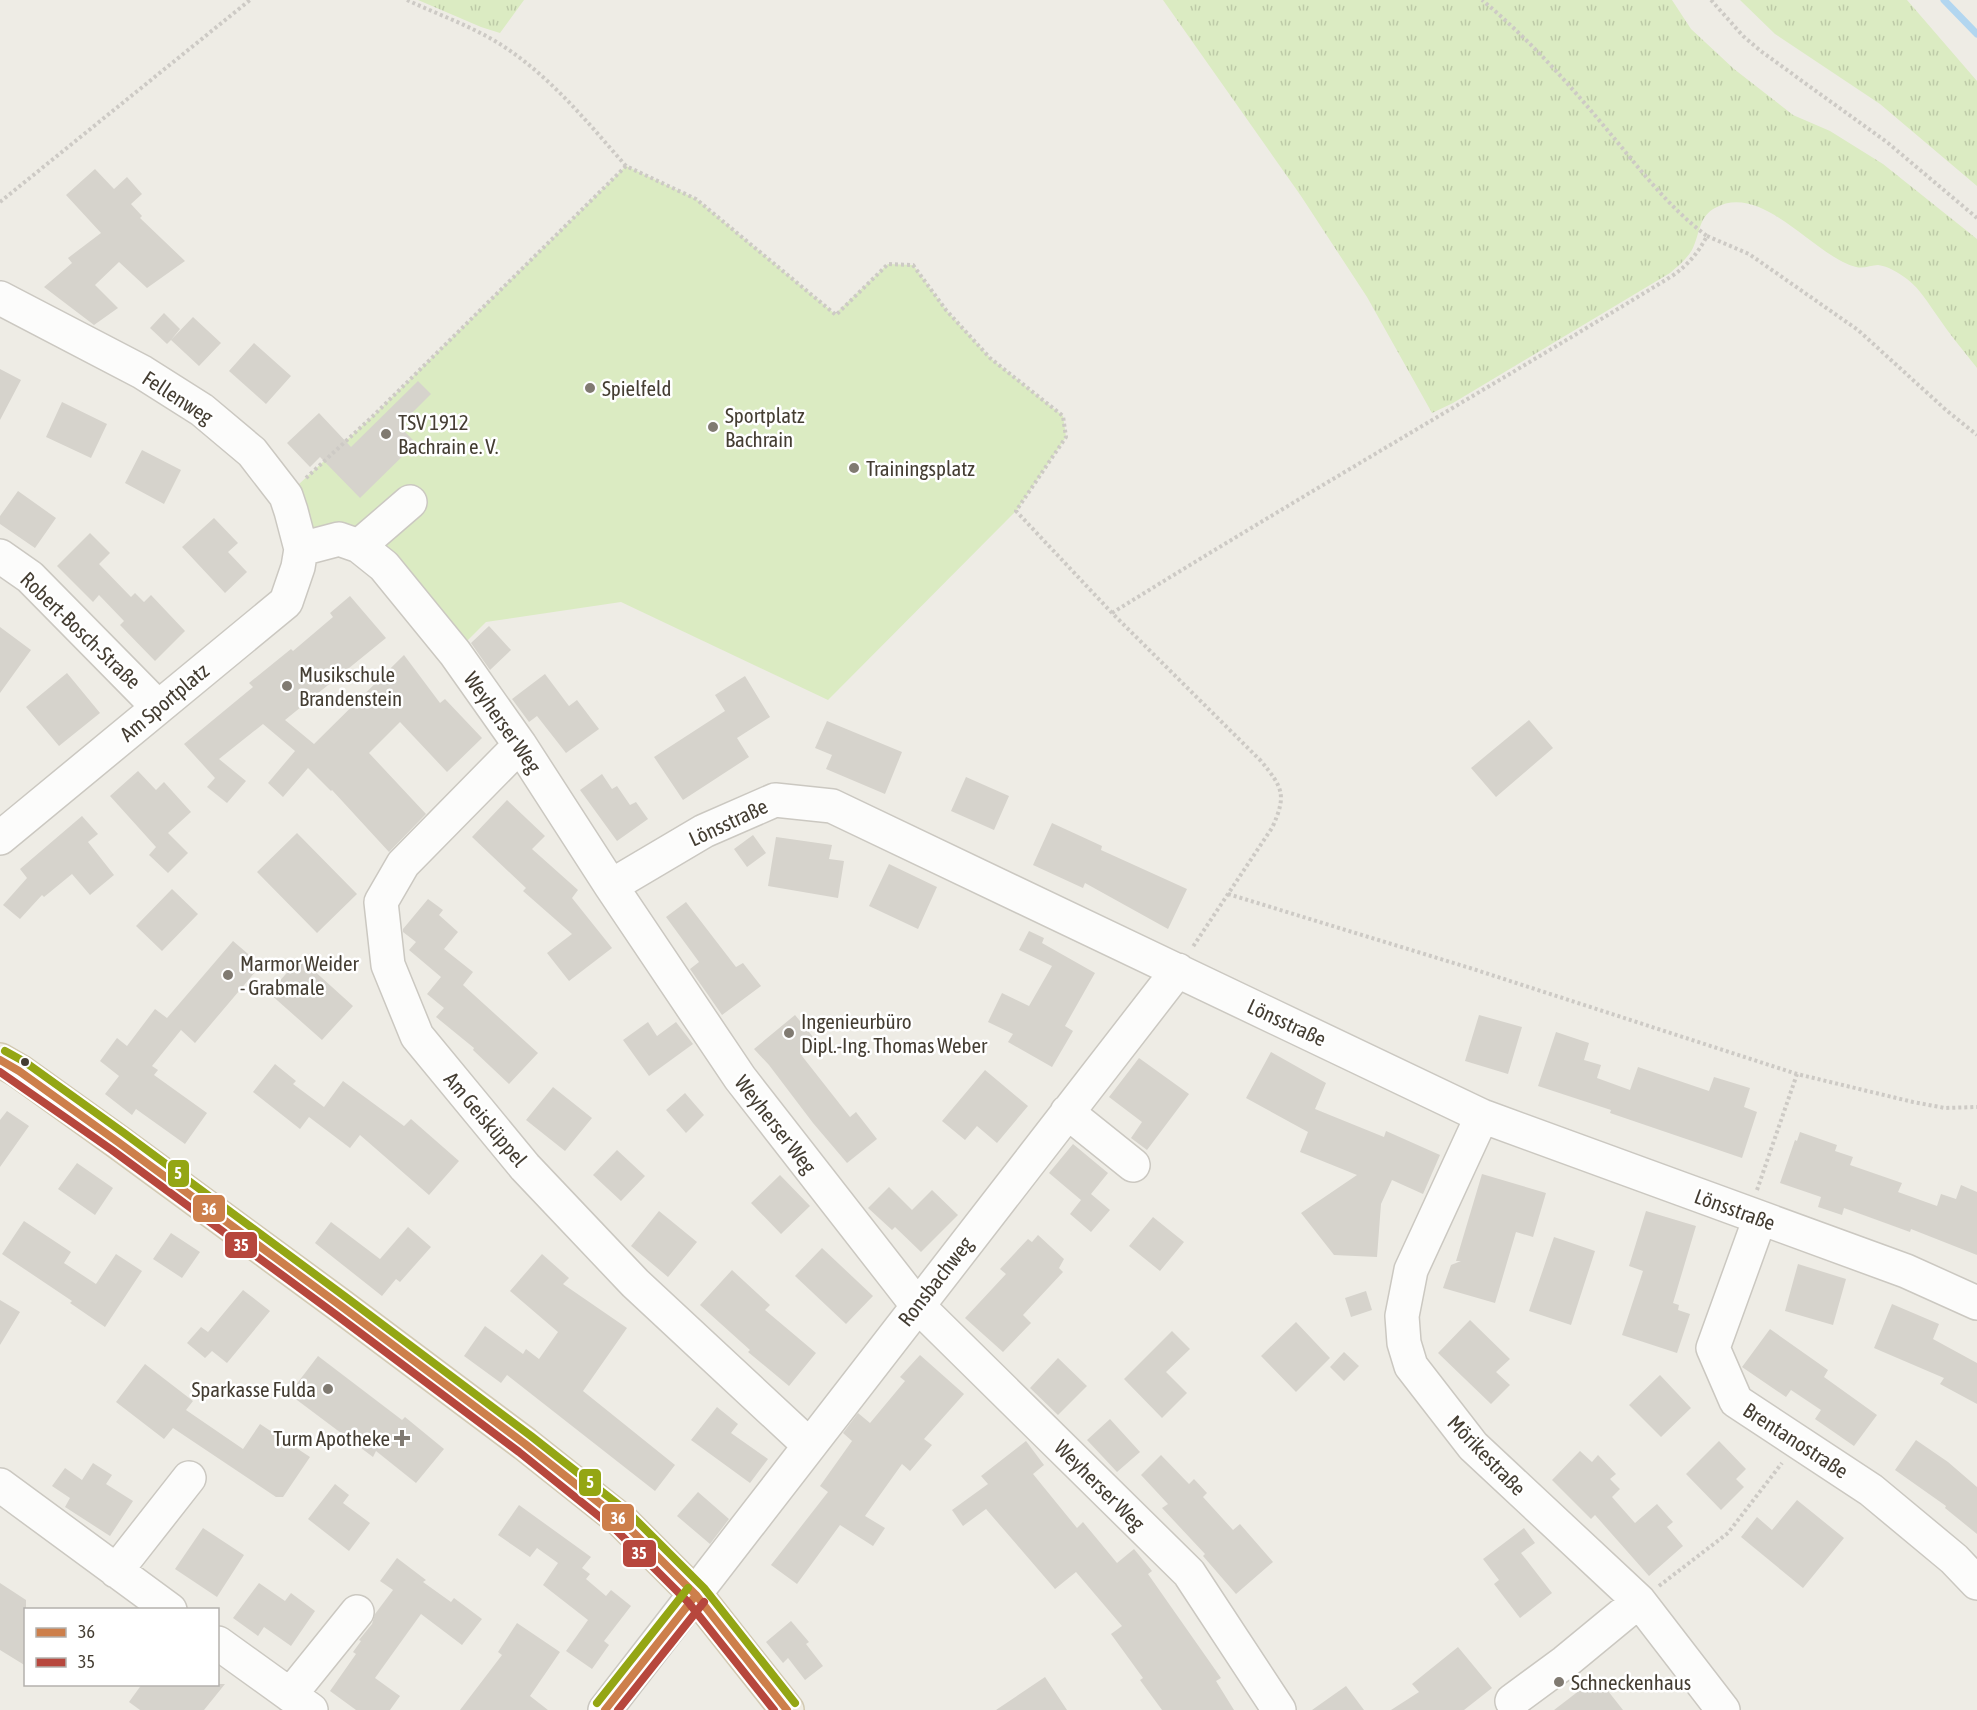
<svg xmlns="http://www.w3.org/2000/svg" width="1977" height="1710" font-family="'Asap Condensed',sans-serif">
<defs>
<pattern id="grass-tufts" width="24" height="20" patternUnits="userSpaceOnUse" patternTransform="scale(1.5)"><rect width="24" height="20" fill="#dbebc2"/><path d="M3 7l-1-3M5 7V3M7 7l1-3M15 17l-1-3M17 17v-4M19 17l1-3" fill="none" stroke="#bdcaa7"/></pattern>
</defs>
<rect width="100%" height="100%" fill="#eeece5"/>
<path fill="url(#grass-tufts)" d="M 418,0 L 524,0 L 500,33 L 481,27 Z
M 1163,0 L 1672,0 L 1691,29 L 1734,69 L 1793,115 L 1830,131 L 1883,164 L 1977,239 L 1977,368 C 1964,351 1950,335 1938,317 C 1928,303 1921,290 1907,279 C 1899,273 1888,266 1878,265 C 1871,265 1864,269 1856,267 C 1815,257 1762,181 1715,208 C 1698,217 1700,235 1692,250 C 1686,260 1678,266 1670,273 L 1453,403 L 1432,413 L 1367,297 L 1301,196 Z
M 1740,0 L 1907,0 L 1977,81 L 1977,186 L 1880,104 L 1775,34 Z"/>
<path fill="#dbebc2" d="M 626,166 L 696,199 L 835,314 L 888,264 L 913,265 L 946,310 L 990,358 L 1063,416 L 1066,437 L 1016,511 L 828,700 L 621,602 L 486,622 L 455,653 L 359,546 L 301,549 L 286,496 L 373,416 Z"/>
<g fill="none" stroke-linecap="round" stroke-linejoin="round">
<path stroke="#b2d6f0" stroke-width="7" d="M 1944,0 L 1977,34"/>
</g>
<path fill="#d6d3cc" d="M 95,169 L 114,189 L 127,177 L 142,194 L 131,204 L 142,216 L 140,218 L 185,261 L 147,288 L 119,262 L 95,285 L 118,308 L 94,325 L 44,287 L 72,263 L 68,258 L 101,233 L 66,195 Z
M 164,313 L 180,329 L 171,340 L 193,317 L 221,343 L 199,366 L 171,340 L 167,344 L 150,328 Z
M 254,343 L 291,376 L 266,404 L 229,371 Z
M 0,369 L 21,380 L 0,420 Z
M 418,381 L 431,394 L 399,426 L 416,443 L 360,498 L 320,457 L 310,467 L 287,443 L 319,413 L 351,447 Z
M 62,402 L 107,424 L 91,458 L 46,437 Z
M 142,450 L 181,470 L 164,504 L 125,483 Z
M 18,491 L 56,518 L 35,548 L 0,524 L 0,516 Z
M 214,518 L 238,543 L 228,552 L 247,572 L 225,593 L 182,547 Z
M 90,533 L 110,553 L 99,564 L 131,597 L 135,593 L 144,602 L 151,595 L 185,631 L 155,661 L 120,625 L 124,621 L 99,595 L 93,602 L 57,566 Z
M 350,596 L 386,638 L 285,720 L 314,744 L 404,655 L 440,703 L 445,699 L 482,738 L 447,772 L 400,722 L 369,753 L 426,814 L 389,852 L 332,790 L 331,791 L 308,768 L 283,797 L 268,783 L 295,751 L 263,724 L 219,759 L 246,781 L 227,803 L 207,787 L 215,778 L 184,744 L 253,687 L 249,683 L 291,649 L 293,651 L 333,617 L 330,613 Z
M 489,626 L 511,650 L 490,670 L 471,643 Z
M 0,627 L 31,650 L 0,693 Z
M 67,673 L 100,713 L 59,746 L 26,707 Z
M 545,674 L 569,706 L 577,700 L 599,729 L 566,753 L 537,716 L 529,722 L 512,699 Z
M 745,676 L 770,717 L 737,738 L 749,757 L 683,800 L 654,757 L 725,711 L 715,695 Z
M 1529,720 L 1553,748 L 1496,797 L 1471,768 Z
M 827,721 L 902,752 L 885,794 L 826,769 L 832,755 L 815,748 Z
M 138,771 L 156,790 L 164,782 L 191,812 L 168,833 L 188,853 L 168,873 L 149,855 L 156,847 L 110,796 Z
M 602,774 L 612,789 L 617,786 L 630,805 L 636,802 L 648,819 L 617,841 L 580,790 Z
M 966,777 L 1009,796 L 994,830 L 951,811 Z
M 507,800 L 545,836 L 532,849 L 578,890 L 572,898 L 612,948 L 569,981 L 547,953 L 572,934 L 523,891 L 526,888 L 472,837 Z
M 82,816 L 98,834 L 88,842 L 114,875 L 90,895 L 72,874 L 44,897 L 42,895 L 20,919 L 3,905 L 27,878 L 20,869 Z
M 1052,823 L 1102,846 L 1101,850 L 1187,889 L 1168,929 L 1085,883 L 1083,888 L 1033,865 Z
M 297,833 L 357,894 L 317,933 L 257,872 Z
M 753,835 L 766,853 L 747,867 L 734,849 Z
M 776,837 L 832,845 L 829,859 L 844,861 L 838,898 L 768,886 Z
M 889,864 L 937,887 L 918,929 L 869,906 Z
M 172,889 L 198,914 L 162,951 L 136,926 Z
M 428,899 L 443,910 L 439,915 L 458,932 L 444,949 L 473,972 L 463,985 L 538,1053 L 509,1084 L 473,1050 L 474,1048 L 436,1017 L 444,1008 L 427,994 L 441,977 L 409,950 L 416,942 L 403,932 L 403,929 Z
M 686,902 L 736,967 L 743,963 L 761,986 L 722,1015 L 690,969 L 699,962 L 666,917 Z
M 1029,931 L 1044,938 L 1042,943 L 1095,973 L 1065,1026 L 1073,1031 L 1052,1067 L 1008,1042 L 1013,1034 L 988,1022 L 1002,993 L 1029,1006 L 1052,966 L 1019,950 Z
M 233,941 L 261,965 L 195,1043 L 181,1030 L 152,1066 L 158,1070 L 154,1075 L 207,1113 L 185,1144 L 136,1109 L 132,1115 L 105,1094 L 119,1076 L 100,1061 L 117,1038 L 127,1046 L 155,1009 L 167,1018 Z
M 300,958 L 353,1006 L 322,1040 L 269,993 Z
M 795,1015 L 818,1043 L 802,1056 L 850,1117 L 856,1112 L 877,1139 L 847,1163 L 813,1123 L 769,1065 L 754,1049 Z
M 1479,1015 L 1522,1027 L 1508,1074 L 1465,1061 Z
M 648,1022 L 657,1036 L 676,1022 L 693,1044 L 649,1076 L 623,1040 Z
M 1556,1032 L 1589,1043 L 1584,1060 L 1601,1065 L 1597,1078 L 1630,1090 L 1638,1067 L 1709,1091 L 1714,1077 L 1750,1088 L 1744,1107 L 1757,1112 L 1742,1158 L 1610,1113 L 1611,1110 L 1538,1086 Z
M 1271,1052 L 1326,1083 L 1315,1109 L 1384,1137 L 1386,1131 L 1440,1155 L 1423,1194 L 1392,1180 L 1381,1204 L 1377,1257 L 1334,1255 L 1301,1213 L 1357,1175 L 1300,1152 L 1308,1132 L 1246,1098 Z
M 1139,1058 L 1189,1094 L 1147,1150 L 1131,1138 L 1142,1122 L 1109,1097 Z
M 275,1064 L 296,1081 L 293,1084 L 324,1107 L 343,1081 L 404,1126 L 411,1119 L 459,1161 L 429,1195 L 360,1135 L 350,1148 L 309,1117 L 300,1129 L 253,1092 Z
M 985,1070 L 1028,1106 L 997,1143 L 977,1126 L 965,1140 L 942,1121 Z
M 553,1087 L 592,1118 L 565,1151 L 526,1120 Z
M 685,1093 L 704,1115 L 686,1133 L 666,1110 Z
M 7,1111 L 29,1126 L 0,1167 L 0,1120 Z
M 1800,1132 L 1837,1145 L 1835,1151 L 1853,1157 L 1850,1165 L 1902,1183 L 1898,1192 L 1937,1206 L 1941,1194 L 1956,1199 L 1961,1185 L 1977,1192 L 1977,1255 L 1911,1229 L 1910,1232 L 1844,1208 L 1842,1215 L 1818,1207 L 1821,1197 L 1780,1183 L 1795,1140 L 1797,1141 Z
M 1073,1144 L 1108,1173 L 1091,1194 L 1110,1210 L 1091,1232 L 1070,1214 L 1081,1200 L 1049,1173 Z
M 617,1150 L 645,1176 L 621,1201 L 593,1175 Z
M 77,1163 L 113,1188 L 95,1215 L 58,1189 Z
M 1482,1174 L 1546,1193 L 1533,1237 L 1516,1232 L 1495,1303 L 1443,1288 L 1451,1265 L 1461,1261 L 1456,1261 Z
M 780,1175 L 810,1206 L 781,1234 L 751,1203 Z
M 889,1187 L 912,1210 L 932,1190 L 958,1215 L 921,1252 L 895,1227 L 892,1230 L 868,1208 Z
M 659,1211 L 697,1242 L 668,1277 L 631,1246 Z
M 1646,1211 L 1696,1226 L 1673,1303 L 1679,1305 L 1678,1310 L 1690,1314 L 1677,1353 L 1622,1335 L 1643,1271 L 1629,1266 Z
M 1153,1217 L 1184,1242 L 1160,1271 L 1129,1246 Z
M 24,1221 L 71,1252 L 64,1263 L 96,1284 L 116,1254 L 142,1271 L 105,1327 L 70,1303 L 72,1301 L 2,1254 Z
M 331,1222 L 380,1259 L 408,1227 L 431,1247 L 400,1282 L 396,1279 L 382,1296 L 315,1243 Z
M 171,1233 L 200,1252 L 182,1278 L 153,1259 Z
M 1038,1235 L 1064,1259 L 1059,1268 L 1063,1272 L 1023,1315 L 1031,1323 L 1003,1352 L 965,1318 L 1006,1274 L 1000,1269 L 1028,1239 L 1032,1242 Z
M 1554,1237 L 1595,1251 L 1571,1325 L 1529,1311 Z
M 822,1248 L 873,1296 L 846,1324 L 795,1276 Z
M 542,1254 L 569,1278 L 563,1284 L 627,1328 L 583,1391 L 675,1465 L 655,1491 L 507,1375 L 501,1383 L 464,1356 L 485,1326 L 523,1354 L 526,1349 L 539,1359 L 558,1332 L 510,1291 Z
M 1798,1264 L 1846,1279 L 1833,1325 L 1785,1311 Z
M 732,1270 L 770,1305 L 765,1310 L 816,1353 L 789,1386 L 748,1352 L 750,1350 L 700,1305 Z
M 243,1290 L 270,1311 L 227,1363 L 212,1351 L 205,1358 L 187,1343 L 201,1327 L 208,1332 Z
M 1366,1291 L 1372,1310 L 1351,1317 L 1345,1298 Z
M 0,1300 L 20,1312 L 0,1345 Z
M 1892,1304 L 1939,1324 L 1933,1339 L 1977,1363 L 1977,1404 L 1940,1384 L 1944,1378 L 1874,1348 Z
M 1470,1320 L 1510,1359 L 1496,1372 L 1510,1385 L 1491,1404 L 1438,1353 Z
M 1296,1322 L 1330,1358 L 1296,1392 L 1261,1356 Z
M 1770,1329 L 1828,1370 L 1824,1377 L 1877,1415 L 1854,1446 L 1815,1419 L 1821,1410 L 1791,1390 L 1786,1397 L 1742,1367 Z
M 1172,1331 L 1190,1349 L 1166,1372 L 1187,1393 L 1162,1418 L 1124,1379 Z
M 1344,1352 L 1359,1366 L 1344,1381 L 1330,1367 Z
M 920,1355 L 964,1394 L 924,1439 L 932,1445 L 910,1471 L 902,1464 L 865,1516 L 885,1528 L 873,1546 L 840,1525 L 797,1584 L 771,1565 L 828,1492 L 820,1486 L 852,1441 L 843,1433 L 858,1413 L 870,1423 L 905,1381 L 900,1377 Z
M 318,1356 L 402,1420 L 405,1417 L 444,1449 L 416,1483 L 376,1451 L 373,1457 L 289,1394 Z
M 1058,1358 L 1087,1386 L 1058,1415 L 1030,1388 Z
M 145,1364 L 193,1401 L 186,1410 L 243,1449 L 260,1424 L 310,1457 L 283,1497 L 276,1497 L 173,1428 L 164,1439 L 116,1402 Z
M 1660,1375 L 1691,1408 L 1661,1437 L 1629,1405 Z
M 717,1407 L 738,1424 L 731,1433 L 768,1459 L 750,1483 L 691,1440 Z
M 1110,1419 L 1140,1452 L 1117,1472 L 1087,1440 Z
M 1916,1440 L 1948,1462 L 1977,1487 L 1977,1534 L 1945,1508 L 1946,1506 L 1895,1470 Z
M 1026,1441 L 1044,1465 L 1033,1474 L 1077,1528 L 1083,1522 L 1117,1563 L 1134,1549 L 1152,1571 L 1148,1574 L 1221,1678 L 1216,1681 L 1234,1710 L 1162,1710 L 1140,1680 L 1143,1678 L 1111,1634 L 1122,1626 L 1076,1572 L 1055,1589 L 986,1509 L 963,1526 L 952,1510 L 988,1484 L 981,1476 Z
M 1719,1441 L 1746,1469 L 1736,1479 L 1744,1487 L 1721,1510 L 1686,1474 Z
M 1580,1451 L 1592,1462 L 1598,1455 L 1616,1474 L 1610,1479 L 1620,1489 L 1612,1497 L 1635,1523 L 1657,1504 L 1673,1522 L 1667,1527 L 1683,1546 L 1649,1576 L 1595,1515 L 1591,1519 L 1552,1480 Z
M 1161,1455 L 1189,1484 L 1194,1479 L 1207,1493 L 1203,1497 L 1233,1530 L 1240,1524 L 1273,1562 L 1236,1594 L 1203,1556 L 1205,1554 L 1162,1508 L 1168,1504 L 1141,1475 Z
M 93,1463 L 112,1475 L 106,1484 L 133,1501 L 110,1536 L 65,1507 L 70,1498 L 52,1486 L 65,1468 L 82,1480 Z
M 335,1484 L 349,1495 L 343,1503 L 370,1523 L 349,1551 L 308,1519 Z
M 698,1492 L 729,1519 L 710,1544 L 677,1516 Z
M 1797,1500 L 1844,1538 L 1803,1588 L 1741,1537 L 1757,1517 L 1772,1530 Z
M 519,1505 L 591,1557 L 582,1568 L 590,1574 L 586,1579 L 606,1596 L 611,1590 L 631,1606 L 604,1641 L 609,1645 L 592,1669 L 566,1651 L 588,1620 L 543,1585 L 558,1563 L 537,1548 L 530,1557 L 498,1535 Z
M 203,1528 L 244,1555 L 217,1597 L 175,1569 Z
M 1524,1528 L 1535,1543 L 1521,1553 L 1552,1593 L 1520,1618 L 1494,1584 L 1499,1580 L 1483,1559 Z
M 397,1558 L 426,1580 L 423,1582 L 451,1602 L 454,1598 L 482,1619 L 462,1645 L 421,1614 L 375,1678 L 400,1696 L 390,1710 L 356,1710 L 330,1691 L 356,1654 L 353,1652 L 361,1641 L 359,1640 L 372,1624 L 375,1614 L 393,1590 L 380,1581 Z
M 0,1583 L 26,1600 L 26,1666 L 0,1650 Z
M 259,1583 L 285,1601 L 291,1593 L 315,1611 L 291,1646 L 264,1627 L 258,1636 L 233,1618 Z
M 791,1621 L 809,1642 L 806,1644 L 823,1666 L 805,1680 L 788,1658 L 783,1663 L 766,1642 Z
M 517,1623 L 560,1652 L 530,1696 L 548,1710 L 460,1710 L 502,1655 L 498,1652 Z
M 1458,1647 L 1492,1688 L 1464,1710 L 1391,1710 L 1419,1692 L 1412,1684 Z
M 1045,1677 L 1067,1710 L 996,1710 Z
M 1597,1677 L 1623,1710 L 1554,1710 Z
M 142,1684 L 225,1684 L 204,1710 L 140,1710 L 129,1702 Z
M 1346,1686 L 1364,1710 L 1312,1710 Z"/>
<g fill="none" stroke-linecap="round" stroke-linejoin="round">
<defs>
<path id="minor" d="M 0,298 L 142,372 L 202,410 L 252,452 L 286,496 L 291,511 L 301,549 L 298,567 L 286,602 L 0,838
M 359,546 L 410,502
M 301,549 L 339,539 L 359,546 L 384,566 L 455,653 L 520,745 L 611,886 L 740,1078 L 917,1305 L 1189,1573 L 1279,1710
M 0,556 L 30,577 L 158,707
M 520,745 L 403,864 L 381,902 L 388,965 L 417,1036 L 525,1167 L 635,1283 L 809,1445
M 611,886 L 704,831 L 775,800 L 832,806 L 1482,1116 L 1906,1271 L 1977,1303
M 1067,1112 L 1133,1165
M 1482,1116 L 1411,1270 L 1402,1316 L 1404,1343 L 1411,1366 L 1473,1446 L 1639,1601 L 1723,1710
M 1760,1218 L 1713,1348 L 1736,1401 L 1871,1490 L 1954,1559 L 1977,1583
M 0,1485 L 170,1610
M 116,1571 L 189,1478
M 218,1643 L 311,1710
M 290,1695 L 357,1612
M 1512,1701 L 1565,1662 L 1639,1601
M 605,1710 L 1178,970"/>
<path id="major" d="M 0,1060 L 19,1071 L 118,1142 L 341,1306 L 525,1444 L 622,1521 L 696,1595 L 787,1710"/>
</defs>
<use href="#minor" stroke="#cbc8c1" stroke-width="36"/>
<use href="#major" stroke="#d2c9b1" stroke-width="36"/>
<path stroke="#cdcac5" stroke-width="4" stroke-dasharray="3 3" stroke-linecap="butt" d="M 407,0 C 439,15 474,27 503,46 C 552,78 588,123 626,166
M 1711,0 L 1743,36 L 1762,52 L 1888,143 L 1977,218
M 0,202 L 250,0
M 1707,236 L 1749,254 L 1858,330 L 1946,410 L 1977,435
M 306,478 L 373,416 L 626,166 L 696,199 L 836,315 L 888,264 L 913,265 L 946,310 L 990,358 L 1063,416 L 1066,437 L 1016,511 L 1112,613 L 1261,761 C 1283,788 1287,795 1272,828 L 1192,948
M 1112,613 C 1297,498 1486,390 1672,276 C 1688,265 1698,253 1707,236 C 1669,208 1639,168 1609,132 C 1569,84 1530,40 1482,0
M 1228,894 L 1470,968 L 1797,1074 L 1913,1102 L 1945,1108 L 1977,1107
M 1757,1190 L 1797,1074
M 1659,1586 L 1728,1533 L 1782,1463"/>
<use href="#minor" stroke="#fcfcfb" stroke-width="33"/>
<use href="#major" stroke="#f0ece2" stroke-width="33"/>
<defs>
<path id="bus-1" d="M 0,1060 L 19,1071 L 118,1142 L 341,1306 L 525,1444 L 622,1521 L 696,1595 L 787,1710
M 605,1710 L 696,1595"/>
<path id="bus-2" d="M 0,1072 L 112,1150 L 335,1314 L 519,1452 L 615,1529 L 688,1602 L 774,1710
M 618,1710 L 704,1602"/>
<path id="bus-3" d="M 5,1051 L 25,1062 L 124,1133 L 347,1298 L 531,1436 L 629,1513 L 704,1588 L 795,1703
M 597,1703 L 688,1588"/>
</defs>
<use href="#bus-1" stroke="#fff" stroke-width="12"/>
<use href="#bus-2" stroke="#fff" stroke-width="12"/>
<use href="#bus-3" stroke="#fff" stroke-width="12"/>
<use href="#bus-1" stroke="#cd7f4b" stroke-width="8"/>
<use href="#bus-2" stroke="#b7473d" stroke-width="8"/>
<use href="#bus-3" stroke="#94a614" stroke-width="8"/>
</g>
<g fill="#807a71" stroke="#fff" stroke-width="2">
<circle cx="590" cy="388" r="6"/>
<circle cx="713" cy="427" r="6"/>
<circle cx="386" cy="434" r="6"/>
<circle cx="854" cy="468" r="6"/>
<circle cx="287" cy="686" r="6"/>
<circle cx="228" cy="975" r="6"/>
<circle cx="789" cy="1033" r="6"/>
<circle cx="328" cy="1389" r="6"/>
<path d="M399 1429h6v6h6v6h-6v6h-6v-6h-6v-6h6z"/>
<circle cx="1559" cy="1682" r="6"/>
</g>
<circle fill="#443d32" stroke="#fff" stroke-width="2" cx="25" cy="1062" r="5"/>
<g text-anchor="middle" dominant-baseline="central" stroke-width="5" stroke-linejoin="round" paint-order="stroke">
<g font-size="21" fill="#443d32" stroke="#fff" text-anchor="start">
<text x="602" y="388">Spielfeld</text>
<text x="725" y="415">Sportplatz<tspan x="725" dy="24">Bachrain</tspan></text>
<text x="398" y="422">TSV 1912<tspan x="398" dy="24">Bachrain e. V.</tspan></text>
<text x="866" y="468">Trainingsplatz</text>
<text x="299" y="674">Musikschule<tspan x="299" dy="24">Brandenstein</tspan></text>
<text x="240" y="963">Marmor Weider<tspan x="240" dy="24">- Grabmale</tspan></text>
<text x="801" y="1021">Ingenieurbüro<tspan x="801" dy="24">Dipl.-Ing. Thomas Weber</tspan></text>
<text x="316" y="1389" text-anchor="end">Sparkasse Fulda</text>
<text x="390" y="1438" text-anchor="end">Turm Apotheke</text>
<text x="1571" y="1682">Schneckenhaus</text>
</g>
<g font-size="21" fill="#443d32" stroke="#fff">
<text transform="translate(178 397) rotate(33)">Fellenweg</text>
<text transform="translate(81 630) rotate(44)">Robert-Bosch-Straße</text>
<text transform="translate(164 702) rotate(-40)">Am Sportplatz</text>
<text transform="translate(503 722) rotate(55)">Weyherser Weg</text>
<text transform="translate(728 822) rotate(-25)">Lönsstraße</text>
<text transform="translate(1287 1022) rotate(25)">Lönsstraße</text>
<text transform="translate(486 1119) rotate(50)">Am Geisküppel</text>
<text transform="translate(776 1124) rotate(52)">Weyherser Weg</text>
<text transform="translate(1735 1209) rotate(20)">Lönsstraße</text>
<text transform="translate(935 1281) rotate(-52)">Ronsbachweg</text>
<text transform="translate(1796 1440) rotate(33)">Brentanostraße</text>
<text transform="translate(1487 1455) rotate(46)">Mörikestraße</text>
<text transform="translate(1100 1485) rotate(45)">Weyherser Weg</text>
</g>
</g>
<g stroke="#fff" stroke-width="2">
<rect x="167" y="1159" width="23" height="29" rx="6" fill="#94a614"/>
<rect x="192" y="1194" width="34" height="29" rx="6" fill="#cd7f4b"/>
<rect x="224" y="1231" width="34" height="28" rx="6" fill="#b7473d"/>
<rect x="578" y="1468" width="24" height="29" rx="6" fill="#94a614"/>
<rect x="601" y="1503" width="34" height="29" rx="6" fill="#cd7f4b"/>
<rect x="622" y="1539" width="35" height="29" rx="6" fill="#b7473d"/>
</g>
<g font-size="16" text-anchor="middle" font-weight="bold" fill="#fff">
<text x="178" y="1179">5</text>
<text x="209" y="1215">36</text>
<text x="241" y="1251">35</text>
<text x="590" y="1488">5</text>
<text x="618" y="1524">36</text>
<text x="639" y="1559">35</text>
</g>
<rect x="24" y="1608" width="195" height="78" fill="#ffffff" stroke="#b4b1ad" stroke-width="1.5"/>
<rect x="36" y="1628" width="30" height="9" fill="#cd7f4b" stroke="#b4b1ad" stroke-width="1.5"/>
<text x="78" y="1638" font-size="18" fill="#443d32">36</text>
<rect x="36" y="1658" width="30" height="9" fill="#b7473d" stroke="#b4b1ad" stroke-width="1.5"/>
<text x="78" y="1668" font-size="18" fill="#443d32">35</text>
</svg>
